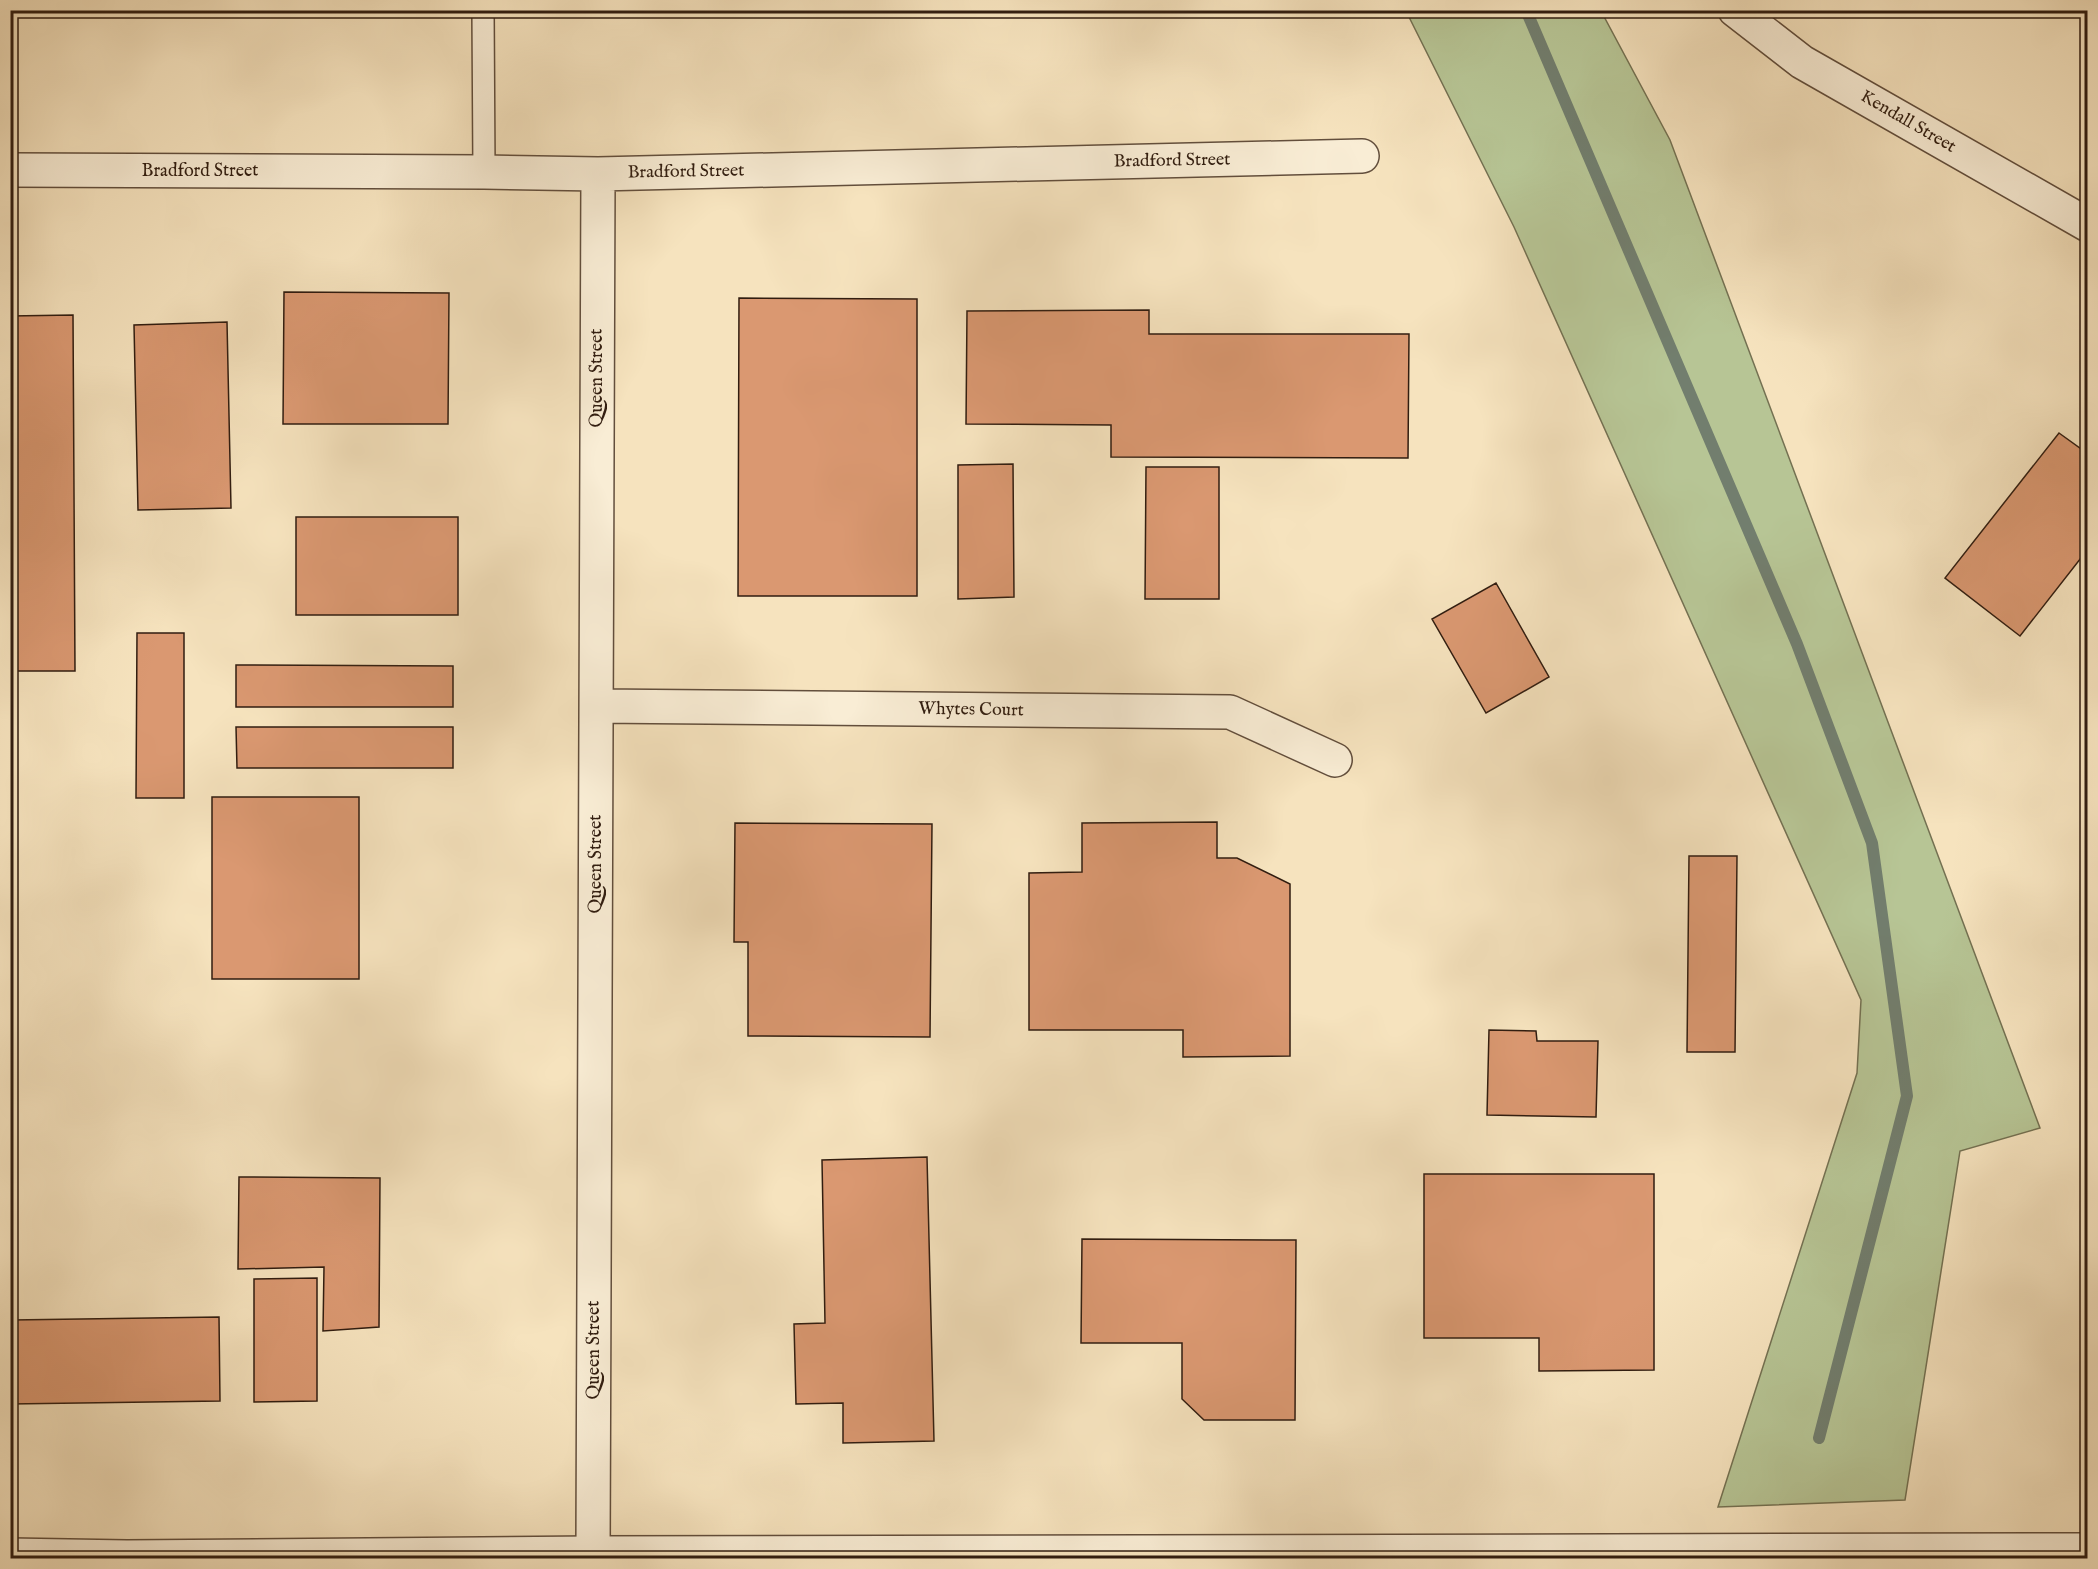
<svg xmlns="http://www.w3.org/2000/svg" width="2098" height="1569" font-family="'IM FELL English',serif">
<rect width="100%" height="100%" fill="#f6e3be"/>
<filter id="stains"><feTurbulence type="fractalNoise" baseFrequency=".00333" numOctaves="4"/><feColorMatrix values="0 0 0 0 .2 0 0 0 0 .09 0 0 0 0 .02 0 0 0 .5 -.17"/></filter>
<radialGradient id="worn" r=".72"><stop offset=".6" stop-color="#630" stop-opacity="0"/><stop offset="1" stop-color="#630" stop-opacity=".3"/></radialGradient>
<path fill="#b7c595" stroke="#747152" stroke-width="1.5" d="M 1406,11 L 1601,11 L 1670,140 L 2040,1128 L 1960,1151 L 1905,1500 L 1718,1507 L 1857,1073 L 1861,1000 L 1514,227 Z"/>
<g fill="none" stroke-linecap="round" stroke-linejoin="round">
<path stroke="#727e6e" stroke-width="12" d="M 1526,10 L 1797,644 L 1872,843 L 1907,1096 L 1819,1438"/>
</g>
<path fill="#da9871" stroke="#311d10" stroke-width="1.5" d="M 284,292 L 449,293 L 448,424 L 283,424 Z
M 739,298 L 917,299 L 917,596 L 738,596 Z
M 1149,310 L 1149,334 L 1409,334 L 1408,458 L 1111,457 L 1111,425 L 966,424 L 967,311 Z
M 73,315 L 75,671 L 10,671 L 10,316 Z
M 227,322 L 231,508 L 138,510 L 134,325 Z
M 2059,433 L 2088,454 L 2088,549 L 2020,636 L 1945,578 Z
M 1013,464 L 1014,597 L 958,599 L 958,465 Z
M 1146,467 L 1219,467 L 1219,599 L 1145,599 Z
M 296,517 L 458,517 L 458,615 L 296,615 Z
M 1496,583 L 1549,677 L 1486,713 L 1432,619 Z
M 137,633 L 184,633 L 184,798 L 136,798 Z
M 236,665 L 453,666 L 453,707 L 236,707 Z
M 236,727 L 453,727 L 453,768 L 237,768 Z
M 212,797 L 359,797 L 359,979 L 212,979 Z
M 1217,822 L 1217,858 L 1237,858 L 1290,884 L 1290,1056 L 1183,1057 L 1183,1030 L 1029,1030 L 1029,873 L 1082,872 L 1082,823 Z
M 735,823 L 932,824 L 930,1037 L 748,1036 L 748,942 L 734,942 Z
M 1689,856 L 1737,856 L 1735,1052 L 1687,1052 Z
M 1489,1030 L 1536,1031 L 1537,1041 L 1598,1041 L 1596,1117 L 1487,1115 Z
M 927,1157 L 934,1441 L 843,1443 L 843,1403 L 796,1404 L 794,1324 L 825,1323 L 822,1160 Z
M 1424,1174 L 1654,1174 L 1654,1370 L 1539,1371 L 1539,1338 L 1424,1338 Z
M 239,1177 L 380,1178 L 379,1327 L 323,1331 L 324,1267 L 238,1269 Z
M 1082,1239 L 1296,1240 L 1295,1420 L 1204,1420 L 1182,1399 L 1182,1343 L 1081,1343 Z
M 317,1278 L 317,1401 L 254,1402 L 254,1279 Z
M 219,1317 L 220,1401 L 10,1404 L 12,1320 Z"/>
<g fill="none" stroke-linecap="round" stroke-linejoin="round">
<defs>
<path id="service" d="M 483,10 L 484,172"/>
<path id="minor" d="M 1735,10 L 1802,62 L 2088,225
M 10,170 L 484,172 L 598,174 L 1362,156
M 597,706 L 1230,712 L 1335,760
M 593,1553 L 598,174"/>
<path id="tertiary" d="M 10,1555 L 127,1557 L 593,1553 L 2088,1550"/>
</defs>
<use href="#service" stroke="#624e3c" stroke-width="24"/>
<use href="#minor" stroke="#624e3c" stroke-width="36"/>
<use href="#tertiary" stroke="#624e3c" stroke-width="36"/>
<use href="#service" stroke="#f9edd5" stroke-width="21"/>
<use href="#minor" stroke="#f9edd5" stroke-width="33"/>
<use href="#tertiary" stroke="#f9edd5" stroke-width="33"/>
</g>
<g text-anchor="middle" dominant-baseline="central" stroke-width="4.5" stroke-linejoin="round" paint-order="stroke">
<g font-size="18" fill="#311d10" stroke="#f9edd5">
<text transform="translate(1908 122) rotate(30)">Kendall Street</text>
<text transform="translate(1172 161) rotate(-1)">Bradford Street</text>
<text x="200" y="171">Bradford Street</text>
<text transform="translate(686 172) rotate(-1)">Bradford Street</text>
<text transform="translate(597 378) rotate(-90)">Queen Street</text>
<text transform="translate(971 710) rotate(1)">Whytes Court</text>
<text transform="translate(596 864) rotate(-90)">Queen Street</text>
<text transform="translate(594 1350) rotate(-90)">Queen Street</text>
</g>
</g>
<rect width="2098" height="1569" fill="none" stroke="#f6e3be" stroke-width="36"/>
<rect x="12" y="12" width="2074" height="1545" fill="none" stroke="#311d10" stroke-width="3"/>
<rect x="18" y="18" width="2062" height="1533" fill="none" stroke="#311d10" stroke-width="1.5"/>
<rect width="100%" height="100%" filter="url(#stains)"/>
<rect width="100%" height="100%" fill="url(#worn)"/>
</svg>
